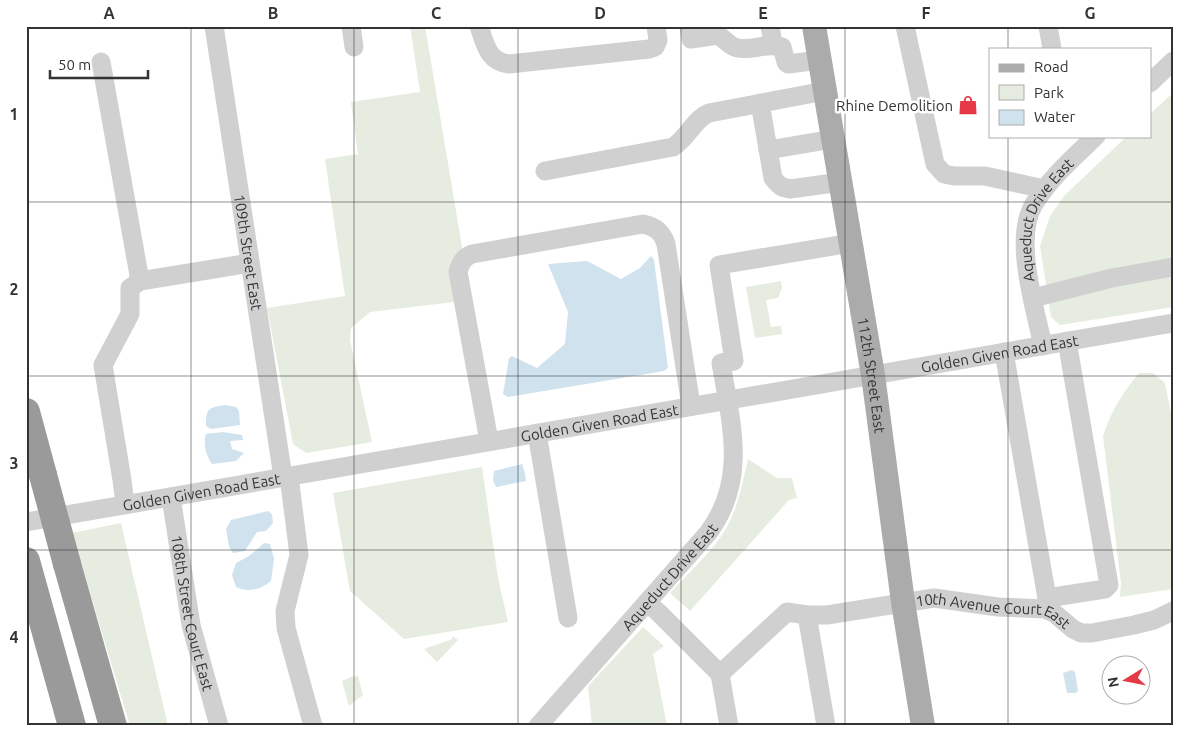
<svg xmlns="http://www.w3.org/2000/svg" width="1199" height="752" font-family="Ubuntu,sans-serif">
<rect width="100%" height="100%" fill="#fff"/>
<path fill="#e6ecdf" d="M 410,26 L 425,26 L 463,253 L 452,285 L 454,302 L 370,312 L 351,328 L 350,340 L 372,442 L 306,453 L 293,444 L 267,308 L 345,296 L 325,159 L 358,154 L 351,102 L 420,92 Z
M 1173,93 L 1173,307 L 1060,325 L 1051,317 L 1040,246 L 1050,216 L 1064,196 L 1127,136 L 1150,136 L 1150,114 Z
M 781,281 L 782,288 L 778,298 L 766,300 L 771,327 L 781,326 L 782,334 L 755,338 L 746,287 Z
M 1139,373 L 1153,373 L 1165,383 L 1173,423 L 1173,589 L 1120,597 L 1121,583 L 1103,436 C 1111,412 1122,393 1139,373 Z
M 748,459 L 777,478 L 792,478 L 797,498 L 789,500 L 690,611 L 670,593 C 687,574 708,556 722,535 C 737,513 742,485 748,459 Z
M 482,467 L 498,578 L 508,622 L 404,639 L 350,591 L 333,493 Z
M 121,523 L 168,726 L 130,726 L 72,533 Z
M 643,627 L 664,646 L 653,654 L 667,726 L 592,726 L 588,686 Z
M 453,636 L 458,640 L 437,662 L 424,649 L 452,639 Z
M 358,676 L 363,695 L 349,706 L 342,681 L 351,677 Z"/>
<path fill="#cfe2ee" d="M 651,256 L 654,260 L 668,368 L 664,371 L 508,397 L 503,394 L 509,358 L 512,356 L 537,368 L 565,344 L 568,312 L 548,264 L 587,261 L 621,279 L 640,268 Z
M 225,405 L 236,407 L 239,411 L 240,425 L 211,429 L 206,426 C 206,408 208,408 225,405 Z
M 223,432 L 242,435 L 243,440 L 230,441 L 232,449 L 244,453 L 236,461 L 212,464 C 206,456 203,444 206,434 Z
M 522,464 L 525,473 L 526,481 L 496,487 L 493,480 L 494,471 Z
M 268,511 L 272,514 L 273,523 L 266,531 L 257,532 L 245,551 L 233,553 L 229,547 L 226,529 L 231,520 Z
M 264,543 L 270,544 L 274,559 L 271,581 C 262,589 248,593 236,587 L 232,575 L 236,563 L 249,556 Z
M 1072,670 L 1075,672 L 1078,691 L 1076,693 L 1067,693 L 1063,673 Z"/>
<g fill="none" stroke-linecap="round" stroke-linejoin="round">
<g stroke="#d0d0d0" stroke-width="19">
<path id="s1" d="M 214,26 L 283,477"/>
<path d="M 351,26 L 354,47"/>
<path d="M 479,26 C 485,44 488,62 509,64 L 649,49 L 655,47 L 658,40 L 656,26"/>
<path d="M 689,26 L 691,39 L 718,35 C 725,39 730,47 738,48 C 753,51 767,42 782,47 L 786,62 L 788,64 L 820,60"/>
<path d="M 770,26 L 773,44"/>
<path d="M 905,26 L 935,164 L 944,174 L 954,176 L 985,176 L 1044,189"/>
<path d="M 1048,26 L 1052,49"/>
<path d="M 101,62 L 140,281"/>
<path d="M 1150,83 L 1173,61"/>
<path d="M 760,103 L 773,178 C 778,185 782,188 790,189 L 841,182"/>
<path d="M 768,150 L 833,139"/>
<path d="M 545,171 L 673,147 C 687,139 694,119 709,113 L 825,91"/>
<path d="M 1033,298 L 1112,278 L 1173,267"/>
<path id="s2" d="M 1043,346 C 1035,308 1013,238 1034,204 C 1050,178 1074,157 1096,136"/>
<path d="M 1004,352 L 1047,598 L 1045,609"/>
<path d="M 537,433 L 568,618"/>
<path d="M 489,441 L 458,272 C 461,262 463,258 472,254 L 643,224 C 656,227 662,232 666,244 L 691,406"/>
<path d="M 289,476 L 299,555 L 285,611 L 286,628 L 313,726"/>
<path id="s3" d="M 171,497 L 191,625 L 219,726"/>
<path d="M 125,505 L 122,480 L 103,365 L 130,314 L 130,288 L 140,281 L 250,263"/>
<path id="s4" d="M 26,522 L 1173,323"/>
<path d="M 1047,598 L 1105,589 L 1109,585 L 1067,341"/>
<path d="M 647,603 L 658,612 L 720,674"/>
<path d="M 807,615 L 826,726"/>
<path id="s5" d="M 720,674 L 787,612 L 807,615 L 827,615 L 934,598 L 998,607 L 1045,609 L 1054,613 L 1073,629 L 1081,633 L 1092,633 L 1134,625 L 1154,620 L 1173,611"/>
<path d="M 720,674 L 729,726"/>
<path id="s6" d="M 538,726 L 708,533 C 748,480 731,423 721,363 L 734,361 L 719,265 L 851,243"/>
</g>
<path stroke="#ababab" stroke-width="24" id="s7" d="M 814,26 L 873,375 L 903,602 L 923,726"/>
<path stroke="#9a9a9a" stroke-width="28" d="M 26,412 L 43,475
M 26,561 L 72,726
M 67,564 L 113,726"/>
<path stroke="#9a9a9a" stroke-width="28" d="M 43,475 L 67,564"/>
</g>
<path fill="none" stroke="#333" stroke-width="1" stroke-opacity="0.55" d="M 191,26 L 191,726M 354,26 L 354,726M 518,26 L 518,726M 681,26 L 681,726M 845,26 L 845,726M 1008,26 L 1008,49M 1008,136 L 1008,726M 26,202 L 1173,202M 26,376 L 1173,376M 26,550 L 1173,550"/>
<defs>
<symbol id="shop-bare" viewBox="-9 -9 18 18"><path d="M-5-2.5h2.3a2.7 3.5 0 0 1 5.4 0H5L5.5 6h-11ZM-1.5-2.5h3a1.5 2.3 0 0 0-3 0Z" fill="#e63946" stroke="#fff" stroke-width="2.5" paint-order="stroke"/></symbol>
</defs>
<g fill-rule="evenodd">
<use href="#shop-bare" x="954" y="91" width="28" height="28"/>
</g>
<g text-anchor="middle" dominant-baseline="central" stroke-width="5" stroke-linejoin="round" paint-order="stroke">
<g font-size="15" fill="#333" stroke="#fff" text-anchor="end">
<text x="953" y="105">Rhine Demolition</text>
</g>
<g font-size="15" fill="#333" stroke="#fff">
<text stroke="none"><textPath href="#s2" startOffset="134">Aqueduct Drive East</textPath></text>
<text stroke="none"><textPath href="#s1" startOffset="229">109th Street East</textPath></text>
<text stroke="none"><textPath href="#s4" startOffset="988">Golden Given Road East</textPath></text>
<text stroke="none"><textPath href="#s7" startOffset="354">112th Street East</textPath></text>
<text stroke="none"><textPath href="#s4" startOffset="582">Golden Given Road East</textPath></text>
<text stroke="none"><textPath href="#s4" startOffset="178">Golden Given Road East</textPath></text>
<text stroke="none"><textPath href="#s6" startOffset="199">Aqueduct Drive East</textPath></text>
<text stroke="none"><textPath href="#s3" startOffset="118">108th Street Court East</textPath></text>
<text stroke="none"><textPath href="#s5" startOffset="301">10th Avenue Court East</textPath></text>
</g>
</g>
<rect width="1199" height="752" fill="none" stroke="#ffffff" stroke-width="55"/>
<rect x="989" y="48" width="162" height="90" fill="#ffffff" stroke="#adadad"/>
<rect x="999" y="64" width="25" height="8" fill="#ababab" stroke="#adadad"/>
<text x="1034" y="72" font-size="15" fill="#333333">Road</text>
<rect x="999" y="85" width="25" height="15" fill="#e6ecdf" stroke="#adadad"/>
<text x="1034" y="98" font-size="15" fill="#333333">Park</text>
<rect x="999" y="110" width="25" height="15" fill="#cfe2ee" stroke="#adadad"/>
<text x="1034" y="122" font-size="15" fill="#333333">Water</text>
<g transform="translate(1126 680) rotate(260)"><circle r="24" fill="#ffffff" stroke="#adadad"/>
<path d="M0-4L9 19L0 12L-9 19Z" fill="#e63946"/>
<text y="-8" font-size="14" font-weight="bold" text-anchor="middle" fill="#333333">N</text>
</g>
<path d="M50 70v8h98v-8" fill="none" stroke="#333333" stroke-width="2.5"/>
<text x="58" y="70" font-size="15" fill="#333333" stroke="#ffffff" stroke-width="4" paint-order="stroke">50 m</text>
<rect x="28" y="28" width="1144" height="696" fill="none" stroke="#333" stroke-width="2"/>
<g font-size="16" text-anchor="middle" font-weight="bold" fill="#333">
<text x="109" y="19">A</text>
<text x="273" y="19">B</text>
<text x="436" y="19">C</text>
<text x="600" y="19">D</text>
<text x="763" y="19">E</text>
<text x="926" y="19">F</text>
<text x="1090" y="19">G</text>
<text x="14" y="120">1</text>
<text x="14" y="295">2</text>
<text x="14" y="469">3</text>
<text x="14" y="643">4</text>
</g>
</svg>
